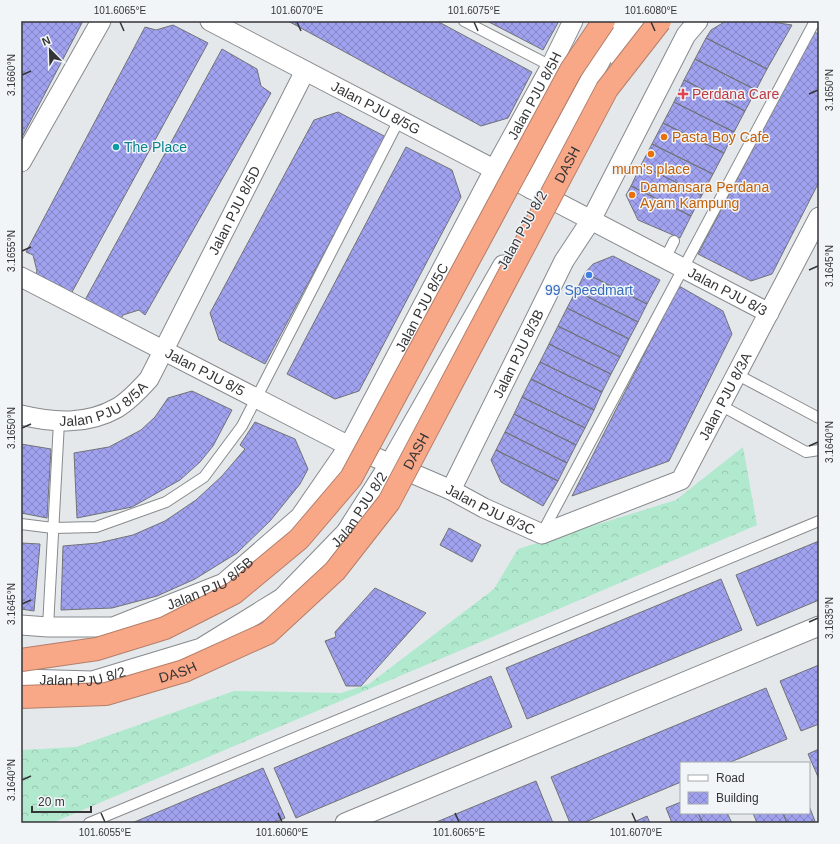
<svg xmlns="http://www.w3.org/2000/svg" width="840" height="844" font-family="Arial,sans-serif">
<defs>
<pattern id="forest-crowns" width="20" height="18" patternUnits="userSpaceOnUse"><rect width="20" height="18" fill="#b0e9cd"/><path d="M2 6a3 3 0 1 1 6 0M12 15a3 3 0 1 1 6 0" fill="none" stroke="#98c8b1"/></pattern>
<pattern id="building-cross-hatch" width="8" height="8" patternUnits="userSpaceOnUse"><rect width="8" height="8" fill="#a0a2ef"/><path d="M0 0l8 8M0 8l8-8" fill="none" stroke="#8385c2"/></pattern>
</defs>
<rect width="100%" height="100%" fill="#e4e8eb"/>
<path fill="url(#forest-crowns)" d="M 743,447 L 757,525 L 52,823 L 21,823 L 21,750 L 76,747 L 234,691 L 341,693 L 369,684 L 494,589 L 518,549 L 676,500 Z"/>
<path fill="url(#building-cross-hatch)" stroke="#717276" d="M 21,21 L 83,21 L 21,139 Z
M 288,21 L 437,21 L 532,72 L 508,118 L 481,126 Z
M 487,21 L 559,21 L 543,50 Z
M 726,21 L 766,21 L 792,25 L 767,69 L 706,38 L 711,30 Z
M 173,25 L 208,43 L 71,294 L 35,276 L 37,271 L 33,255 L 26,252 L 145,27 L 156,30 Z
M 814,32 L 819,34 L 819,182 L 772,274 L 751,281 L 698,254 Z
M 706,38 L 767,69 L 756,90 L 695,59 Z
M 222,49 L 257,69 L 261,86 L 271,93 L 145,315 L 139,310 L 123,315 L 120,321 L 85,300 Z
M 695,59 L 756,90 L 745,111 L 684,80 Z
M 684,80 L 745,111 L 734,132 L 674,102 Z
M 674,102 L 734,132 L 724,153 L 663,123 Z
M 338,112 L 386,137 L 265,364 L 219,340 L 210,313 L 314,120 Z
M 663,123 L 724,153 L 713,174 L 652,144 Z
M 652,144 L 713,174 L 702,195 L 641,165 Z
M 406,147 L 452,170 L 461,197 L 359,391 L 335,399 L 287,374 Z
M 641,165 L 702,195 L 691,216 L 631,186 Z
M 631,186 L 691,216 L 680,238 L 638,220 L 626,195 Z
M 613,256 L 660,280 L 647,304 L 585,273 L 593,264 Z
M 585,273 L 647,304 L 638,322 L 576,291 Z
M 679,286 L 723,311 L 732,334 L 669,461 L 572,496 Z
M 576,291 L 638,322 L 629,339 L 567,308 Z
M 567,308 L 629,339 L 620,357 L 558,326 Z
M 558,326 L 620,357 L 611,374 L 549,344 Z
M 549,344 L 611,374 L 602,392 L 540,362 Z
M 540,362 L 602,392 L 594,410 L 531,379 Z
M 531,379 L 594,410 L 585,428 L 522,397 Z
M 192,391 L 232,410 L 213,446 L 200,462 L 180,480 L 132,507 L 77,518 L 74,453 L 109,447 L 141,430 L 155,417 L 168,398 Z
M 522,397 L 585,428 L 576,445 L 514,414 Z
M 514,414 L 576,445 L 567,463 L 505,432 Z
M 255,422 L 295,439 L 308,469 L 300,484 L 270,521 L 237,553 L 195,579 L 157,596 L 112,608 L 61,610 L 63,546 L 98,543 L 133,535 L 165,521 L 196,500 L 222,476 L 245,449 L 240,445 Z
M 505,432 L 567,463 L 558,481 L 496,450 Z
M 21,444 L 51,449 L 47,518 L 21,513 Z
M 496,450 L 558,481 L 543,506 L 501,482 L 491,460 Z
M 449,528 L 481,545 L 472,562 L 440,545 Z
M 819,541 L 819,600 L 757,626 L 736,575 Z
M 21,543 L 40,544 L 34,611 L 21,609 Z
M 721,579 L 742,630 L 527,719 L 506,668 Z
M 375,588 L 426,613 L 361,686 L 346,686 L 325,641 L 336,637 L 335,632 Z
M 819,665 L 819,724 L 801,731 L 780,681 Z
M 491,676 L 512,727 L 296,818 L 274,768 Z
M 766,688 L 787,739 L 728,763 L 681,763 L 681,782 L 583,823 L 570,823 L 551,777 Z
M 819,749 L 819,779 L 808,754 Z
M 263,768 L 285,818 L 273,823 L 132,823 Z
M 536,781 L 553,823 L 434,823 Z
M 681,802 L 681,813 L 698,813 L 703,823 L 672,823 L 666,808 Z
M 809,806 L 815,821 L 810,823 L 787,823 L 783,813 L 809,813 Z
M 698,813 L 727,813 L 732,823 L 703,823 Z
M 753,813 L 783,813 L 787,823 L 757,823 Z
M 647,816 L 650,823 L 632,823 Z"/>
<g fill="none" stroke-linecap="round" stroke-linejoin="round">
<defs>
<path id="service" d="M 464,21 L 551,66
M 665,259 L 674,241
M 736,374 L 819,418
M 720,405 L 806,452 L 819,450
M 21,524 L 53,528 L 96,527 L 166,502 L 204,477 L 242,426 L 399,120
M 542,533 L 815,21
M 48,627 L 59,422
M 89,823 L 819,521"/>
<g id="minor">
<path id="s1" d="M 210,21 L 769,313"/>
<path d="M 620,60 L 643,21"/>
<path d="M 21,162 L 101,21"/>
<path d="M 531,189 L 622,21"/>
<path id="s2" d="M 21,277 L 349,446 L 451,490 L 484,508 L 542,534 L 681,480 L 819,217"/>
<path id="s3" d="M 21,415 C 54,423 87,425 117,408 C 129,401 140,389 149,379 L 305,71"/>
<path id="s4" d="M 451,490 L 564,261 L 591,220 L 686,35 L 698,21"/>
<path id="s5" d="M 21,625 L 48,627 L 113,627 L 224,583 L 300,517 L 349,446 L 494,170 L 551,66 L 573,21"/>
<path id="s6" d="M 21,679 L 92,681 L 201,648 L 282,598 L 346,532 L 390,463 L 503,265"/>
<path d="M 345,823 L 819,626"/>
</g>
</defs>
<use href="#service" stroke="#878a8d" stroke-width="12"/>
<use href="#minor" stroke="#878a8d" stroke-width="21"/>
<use href="#service" stroke="#fff" stroke-width="10"/>
<use href="#minor" stroke="#fff" stroke-width="19"/>
<defs>
<g id="motorway-bridge">
<path d="M 21,660 L 97,649 L 165,628 L 234,593 L 299,539 L 351,478 L 571,70 L 604,21"/>
<path id="s7" d="M 21,697 L 106,694 L 184,671 L 268,633 L 335,571 L 389,502 L 607,89 L 660,21"/>
</g>
</defs>
<use href="#motorway-bridge" stroke="#b37f6b" stroke-width="24" stroke-linecap="butt"/>
<use href="#motorway-bridge" stroke="#f8a787" stroke-width="22"/>
</g>
<path fill="none" stroke="#343537" stroke-width="1.5" d="M 120,22 L 124,31M 297,22 L 301,31M 474,22 L 478,31M 651,22 L 655,31M 22,75 L 31,71M 809,94 L 818,90M 22,251 L 31,247M 809,270 L 818,266M 22,428 L 31,424M 809,446 L 818,442M 22,604 L 31,600M 809,622 L 818,618M 22,780 L 31,776M 101,813 L 105,822M 278,813 L 282,822M 455,813 L 459,822M 632,813 L 636,822"/>
<path fill="#e0444e" stroke="#f1f5f8" stroke-width="1.5" d="M681 88h4v4h4v4h-4v4h-4v-4h-4v-4h4z"/>
<g fill="#e8710a" stroke="#f1f5f8" stroke-width="1.5">
<circle cx="664" cy="137" r="4"/>
<circle cx="651" cy="154" r="4"/>
<circle cx="632" cy="195" r="4"/>
</g>
<circle fill="#0f9aa8" stroke="#f1f5f8" stroke-width="1.5" cx="116" cy="147" r="4"/>
<circle fill="#3f7fe0" stroke="#f1f5f8" stroke-width="1.5" cx="589" cy="275" r="4"/>
<g text-anchor="middle" dominant-baseline="central" stroke-width="3" stroke-linejoin="round" paint-order="stroke">
<g font-size="14" fill="#be3a42" stroke="#f1f5f8" text-anchor="start">
<text x="692" y="94">Perdana Care</text>
</g>
<g font-size="14" fill="#343537" stroke="#f1f5f8">
<text stroke="none"><textPath href="#s5" startOffset="795">Jalan PJU 8/5H</textPath></text>
<text stroke="none"><textPath href="#s1" startOffset="187">Jalan PJU 8/5G</textPath></text>
<text stroke="none"><textPath href="#s7" startOffset="819">DASH</textPath></text>
<text stroke="none"><textPath href="#s3" startOffset="331">Jalan PJU 8/5D</textPath></text>
<text transform="translate(522 230) rotate(-61)">Jalan PJU 8/2</text>
<text stroke="none"><textPath href="#s1" startOffset="584">Jalan PJU 8/3</textPath></text>
<text stroke="none"><textPath href="#s5" startOffset="555">Jalan PJU 8/5C</textPath></text>
<text stroke="none"><textPath href="#s4" startOffset="152">Jalan PJU 8/3B</textPath></text>
<text stroke="none"><textPath href="#s2" startOffset="207">Jalan PJU 8/5</textPath></text>
<text stroke="none"><textPath href="#s2" startOffset="825">Jalan PJU 8/3A</textPath></text>
<text stroke="none"><textPath href="#s3" startOffset="87">Jalan PJU 8/5A</textPath></text>
<text stroke="none"><textPath href="#s7" startOffset="495">DASH</textPath></text>
<text stroke="none"><textPath href="#s6" startOffset="398">Jalan PJU 8/2</textPath></text>
<text stroke="none"><textPath href="#s2" startOffset="524">Jalan PJU 8/3C</textPath></text>
<text stroke="none"><textPath href="#s5" startOffset="199">Jalan PJU 8/5B</textPath></text>
<text stroke="none"><textPath href="#s7" startOffset="160">DASH</textPath></text>
<text stroke="none"><textPath href="#s6" startOffset="62">Jalan PJU 8/2</textPath></text>
</g>
<g font-size="14" fill="#c56008" stroke="#f1f5f8" text-anchor="start">
<text x="672" y="137">Pasta Boy Cafe</text>
<text x="651" y="169" text-anchor="middle">mum's place</text>
<text x="640" y="187">Damansara Perdana<tspan x="640" dy="16">Ayam Kampung</tspan></text>
</g>
<g font-size="14" fill="#0d838f" stroke="#f1f5f8" text-anchor="start">
<text x="124" y="147">The Place</text>
</g>
<g font-size="14" fill="#366cbe" stroke="#f1f5f8">
<text x="589" y="290">99 Speedmart</text>
</g>
</g>
<rect width="840" height="844" fill="none" stroke="#f1f5f8" stroke-width="44"/>
<rect x="680" y="762" width="130" height="52" fill="#f1f5f8" stroke="#a5a8ab"/>
<rect x="688" y="775" width="20" height="6" fill="#ffffff" stroke="#a5a8ab"/>
<text x="716" y="782" font-size="12" fill="#343537">Road</text>
<rect x="688" y="792" width="20" height="12" fill="url(#building-cross-hatch)" stroke="#a5a8ab"/>
<text x="716" y="802" font-size="12" fill="#343537">Building</text>
<g transform="translate(50 50) rotate(337)" stroke="#f1f5f8" stroke-width="3" paint-order="stroke">
<path d="M0-3L7 15L0 10L-7 15Z" fill="#343537"/>
<text y="-6" font-size="11" font-weight="bold" text-anchor="middle" fill="#343537">N</text>
</g>
<path d="M32 806v6h59v-6" fill="none" stroke="#343537" stroke-width="2"/>
<text x="38" y="806" font-size="12" fill="#343537" stroke="#f1f5f8" stroke-width="3" paint-order="stroke">20 m</text>
<rect x="22" y="22" width="796" height="800" fill="none" stroke="#343537" stroke-width="1.5"/>
<g font-size="10" text-anchor="middle" fill="#343537">
<text x="120" y="14">101.6065°E</text>
<text x="297" y="14">101.6070°E</text>
<text x="474" y="14">101.6075°E</text>
<text x="651" y="14">101.6080°E</text>
<text transform="translate(11 75) rotate(-90)" y="4">3.1660°N</text>
<text transform="translate(829 90) rotate(-90)" y="4">3.1650°N</text>
<text transform="translate(11 251) rotate(-90)" y="4">3.1655°N</text>
<text transform="translate(829 266) rotate(-90)" y="4">3.1645°N</text>
<text transform="translate(11 428) rotate(-90)" y="4">3.1650°N</text>
<text transform="translate(829 442) rotate(-90)" y="4">3.1640°N</text>
<text transform="translate(11 604) rotate(-90)" y="4">3.1645°N</text>
<text transform="translate(829 618) rotate(-90)" y="4">3.1635°N</text>
<text transform="translate(11 780) rotate(-90)" y="4">3.1640°N</text>
<text x="105" y="836">101.6055°E</text>
<text x="282" y="836">101.6060°E</text>
<text x="459" y="836">101.6065°E</text>
<text x="636" y="836">101.6070°E</text>
</g>
</svg>
